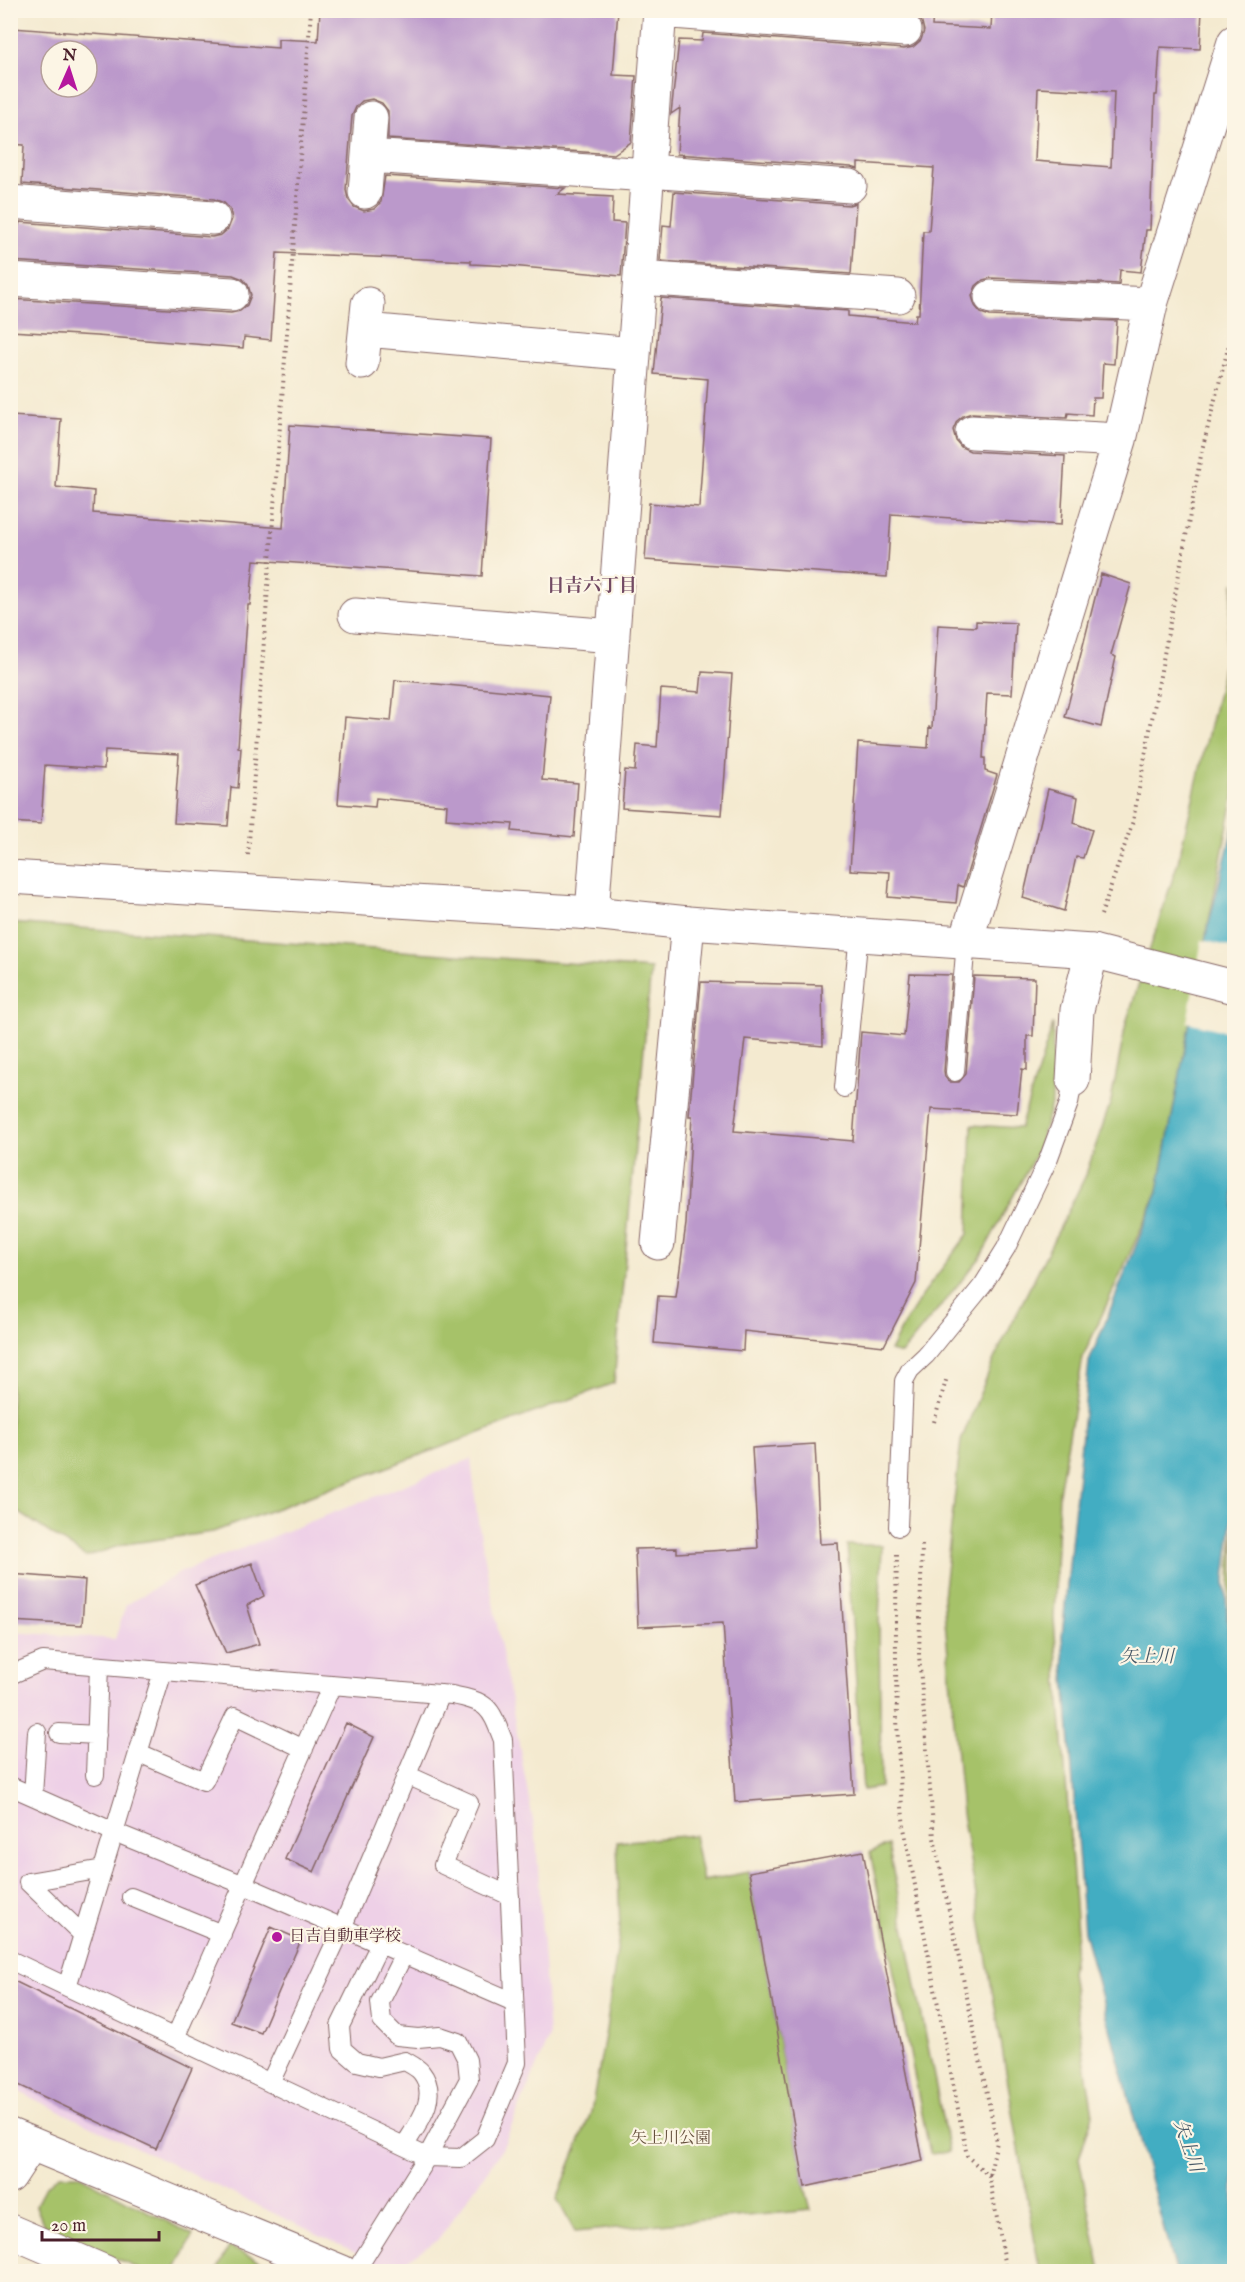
<svg xmlns="http://www.w3.org/2000/svg" width="1245" height="2282" font-family="'IM FELL English','Noto Serif JP',serif">
<rect width="100%" height="100%" fill="#fcf5e5"/>
<filter id="ink" filterUnits="userSpaceOnUse"><feTurbulence type="fractalNoise" baseFrequency=".0167" numOctaves="2"/><feDisplacementMap in="SourceGraphic" scale="12" xChannelSelector="R" yChannelSelector="G"/><feConvolveMatrix kernelMatrix="1 2 1 2 8 2 1 2 1" color-interpolation-filters="sRGB"/></filter>
<filter id="wash" filterUnits="userSpaceOnUse"><feTurbulence type="fractalNoise" baseFrequency=".008" numOctaves="4" result="noise"/><feDisplacementMap in="SourceGraphic" scale="24" xChannelSelector="R" yChannelSelector="G"/><feGaussianBlur stdDeviation="1.35" result="paint"/><feColorMatrix in="noise" values="0 0 0 0 0 0 0 0 0 0 0 0 0 0 0 0 0 1.4 0 .05"/><feComposite in="paint" operator="in"/></filter>
<g filter="url(#wash)">
<rect width="100%" height="100%" fill="#f4ead0"/>
<path fill="#eed0e7" d="M 471,1459 L 477,1515 L 536,1837 L 549,2037 L 502,2149 L 439,2239 L 393,2270 L 11,2088 L 10,1632 L 115,1639 L 126,1605 L 181,1572 Z"/>
<path fill="#a6c269" stroke="#78704a" stroke-width="1.5" d="M 1234,582 L 1234,794 L 1207,931 L 1158,1191 L 1083,1357 L 1059,1492 L 1054,1619 L 1077,1932 L 1071,1973 L 1093,2115 L 1079,2158 L 1101,2271 L 1040,2272 L 962,1813 L 943,1597 L 961,1441 L 994,1359 L 1085,1177 L 1111,1101 L 1126,1023 L 1178,862 L 1222,675 Z
M 10,923 L 651,969 L 614,1383 L 213,1532 L 125,1544 L 86,1557 L 11,1507 Z
M 1053,1024 L 1052,1101 L 1038,1150 L 980,1258 L 901,1354 L 890,1351 L 903,1326 L 928,1287 L 968,1234 L 972,1125 L 1020,1128 Z
M 1234,1529 L 1234,1793 L 1225,1704 L 1231,1560 Z
M 847,1545 L 882,1545 L 879,1622 L 881,1787 L 863,1790 Z
M 694,1835 L 703,1881 L 749,1872 L 805,2187 L 811,2210 L 575,2232 L 557,2199 L 591,2112 L 606,2030 L 620,1929 L 617,1842 Z
M 888,1845 L 949,2152 L 930,2154 L 870,1852 Z
M 59,2175 L 78,2175 L 193,2235 L 175,2271 L 143,2271 L 44,2226 L 36,2206 L 44,2188 Z
M 229,2247 L 282,2271 L 217,2271 Z"/>
<path fill="#43adc2" stroke="#466676" stroke-width="1.5" d="M 1234,824 L 1234,1504 L 1225,1579 L 1234,1730 L 1234,2271 L 1175,2271 L 1084,1931 L 1062,1637 L 1089,1362 L 1158,1191 L 1207,931 Z"/>
<path fill="#f4ead0" d="M 1202,940 L 1234,948 L 1234,1033 L 1187,1022 Z"/>
<g id="blocks">
<path fill="#bb99cb" fill-rule="evenodd" d="M 320,10 L 618,10 L 613,75 L 636,76 L 631,142 L 614,154 L 388,139 L 388,111 L 382,103 L 372,99 L 362,101 L 356,107 L 352,116 L 346,190 L 348,199 L 354,207 L 364,211 L 374,209 L 381,202 L 385,176 L 565,188 L 557,194 L 613,197 L 612,222 L 625,223 L 621,276 L 511,266 L 471,264 L 471,261 L 277,253 L 271,340 L 244,337 L 243,348 L 97,336 L 10,331 L 10,299 L 231,313 L 240,311 L 247,305 L 251,295 L 248,285 L 243,279 L 233,275 L 10,261 L 10,225 L 19,225 L 20,222 L 212,237 L 221,235 L 228,229 L 232,219 L 230,209 L 224,203 L 214,199 L 22,184 L 24,145 L 10,144 L 10,47 L 12,47 L 13,28 L 278,48 L 278,39 L 318,41 ZM 51,51 L 87,51 L 87,87 L 51,87 Z
M 896,10 L 933,10 L 932,26 L 991,29 L 992,10 L 1202,10 L 1200,49 L 1160,47 L 1157,95 L 1155,95 L 1150,230 L 1146,230 L 1141,272 L 1120,270 L 1119,284 L 991,278 L 983,280 L 976,286 L 972,296 L 975,306 L 981,313 L 990,316 L 1117,321 L 1114,364 L 1103,363 L 1101,398 L 1093,398 L 1092,415 L 1068,413 L 1067,418 L 972,413 L 963,416 L 957,421 L 953,430 L 956,441 L 961,447 L 970,451 L 1065,456 L 1061,525 L 891,514 L 887,577 L 645,560 L 649,503 L 699,507 L 708,379 L 654,374 L 661,298 L 848,311 L 848,316 L 915,322 L 916,314 L 919,314 L 923,231 L 929,231 L 934,168 L 858,163 L 858,169 L 851,167 L 677,154 L 680,108 L 671,114 L 679,40 L 702,41 L 703,33 L 904,49 L 913,47 L 921,40 L 924,31 L 922,22 L 915,14 ZM 1038,88 L 1114,92 L 1111,167 L 1035,161 Z
M 674,192 L 849,205 L 856,203 L 851,274 L 660,261 L 663,225 L 671,226 Z
M 10,416 L 61,419 L 56,487 L 94,491 L 93,513 L 283,528 L 290,425 L 491,439 L 482,576 L 254,560 L 250,605 L 248,605 L 238,747 L 241,748 L 238,788 L 231,787 L 228,826 L 174,823 L 179,754 L 105,750 L 104,769 L 45,765 L 41,824 L 10,822 L 10,628 L 13,588 L 10,587 Z
M 1101,574 L 1131,584 L 1111,655 L 1116,657 L 1101,727 L 1065,717 Z
M 976,621 L 1016,623 L 1012,694 L 987,693 L 983,758 L 985,758 L 985,771 L 997,775 L 963,887 L 958,885 L 956,903 L 888,897 L 890,872 L 850,870 L 858,743 L 928,748 L 929,727 L 932,728 L 938,625 L 976,627 Z
M 702,672 L 732,674 L 722,815 L 622,808 L 625,770 L 635,771 L 637,745 L 657,747 L 661,689 L 700,692 Z
M 395,680 L 550,695 L 542,780 L 578,783 L 574,837 L 512,831 L 513,824 L 446,819 L 447,805 L 376,798 L 375,807 L 338,804 L 345,717 L 391,721 Z
M 1048,789 L 1078,797 L 1074,823 L 1092,830 L 1083,858 L 1076,857 L 1064,911 L 1023,898 Z
M 910,974 L 952,975 L 944,1071 L 945,1077 L 949,1082 L 959,1082 L 966,1074 L 974,976 L 1035,978 L 1033,1036 L 1027,1036 L 1027,1070 L 1022,1069 L 1017,1114 L 931,1109 L 916,1283 L 884,1346 L 744,1331 L 743,1351 L 654,1343 L 658,1296 L 676,1297 L 686,1224 L 692,1116 L 689,1116 L 701,982 L 822,985 L 823,1046 L 745,1039 L 734,1131 L 853,1141 L 861,1032 L 904,1036 Z
M 815,1444 L 820,1544 L 838,1543 L 854,1794 L 735,1802 L 723,1623 L 638,1627 L 635,1549 L 677,1548 L 677,1553 L 758,1548 L 752,1448 Z
M 252,1563 L 264,1596 L 247,1605 L 259,1644 L 226,1653 L 195,1585 Z
M 10,1574 L 85,1580 L 82,1625 L 10,1621 Z
M 346,1723 L 374,1737 L 314,1872 L 285,1859 Z
M 863,1851 L 923,2161 L 805,2187 L 749,1872 Z
M 271,1927 L 301,1940 L 261,2033 L 231,2022 Z
M 10,1979 L 192,2068 L 156,2149 L 10,2081 Z"/>
</g>
</g>
<g filter="url(#ink)">
<use href="#blocks" fill-opacity="0" stroke="#866665" stroke-width="1.5"/>
<g fill="none" stroke-linecap="round" stroke-linejoin="round">
<defs>
<path id="service" d="M 955,1072 L 966,941
M 844,1088 L 859,933
M 898,1527 L 904,1381 L 910,1370 L 926,1355 L 983,1285 L 1006,1248 L 1048,1160 L 1069,1103 L 1073,1080
M 10,1675 L 43,1661 L 452,1695 C 489,1702 490,1707 503,1740 L 517,2063 L 485,2139 L 461,2158 L 427,2157 L 10,1960
M 59,1733 L 97,1735
M 139,1753 L 204,1781 L 235,1716 L 304,1749
M 95,1775 L 99,1666
M 407,1775 L 469,1803 L 443,1865 L 510,1896
M 10,1786 L 114,1832 L 244,1885 L 514,2002
M 33,1796 L 37,1732
M 131,1897 L 222,1934
M 83,1935 L 28,1882 L 103,1869
M 380,1944 L 340,2026 L 342,2049 L 357,2062 L 379,2067 L 405,2061 C 410,2064 418,2068 421,2072 C 441,2097 417,2125 404,2146
M 78,1992 L 67,1987 L 163,1671
M 175,2038 L 332,1685
M 270,2083 L 342,1928 L 441,1694
M 355,2272 L 427,2157 L 469,2079 L 467,2060 L 458,2042 L 440,2036 L 418,2038 L 397,2036 L 382,2021 L 380,2002 L 404,1954"/>
<path id="minor" d="M 660,11 L 905,30
M 369,156 L 648,175
M 648,171 L 850,186
M 365,192 L 371,118
M 10,202 L 213,218
M 640,278 L 898,296
M 10,280 L 232,294
M 991,297 L 1151,304
M 366,330 L 634,354
M 362,363 L 368,304
M 972,432 L 1120,440
M 355,615 L 613,636
M 592,913 L 660,10
M 966,941 L 1120,440 L 1151,304 L 1234,42
M 1073,1080 L 1077,1010 L 1092,951
M 658,1243 L 688,923
M 10,2176 L 31,2144
M 10,2231 L 105,2272"/>
<path id="tertiary" d="M 10,877 L 592,913 L 688,923 L 1092,951 L 1234,987
M 10,2135 L 342,2272"/>
</defs>
<use href="#service" stroke="#866665" stroke-width="20"/>
<use href="#minor" stroke="#866665" stroke-width="35"/>
<use href="#tertiary" stroke="#866665" stroke-width="35"/>
<path stroke="#866665" stroke-width="4" stroke-dasharray="1.5 4.5" stroke-linecap="butt" d="M 248,855 L 311,10
M 1101,915 L 1133,821 L 1202,450 L 1234,325
M 934,1422 L 947,1377
M 922,1545 L 919,1655 L 934,1838 L 997,2142 L 989,2176
M 897,1555 C 895,1646 895,1737 904,1828 L 967,2156 L 989,2176 L 1007,2272"/>
<use href="#service" stroke="#fff" stroke-width="18"/>
<use href="#minor" stroke="#fff" stroke-width="33"/>
<use href="#tertiary" stroke="#fff" stroke-width="33"/>
</g>
</g>
<circle fill="#b5179e" stroke="#fcf5e5" stroke-width="2" cx="277" cy="1937" r="6"/>
<g text-anchor="middle" dominant-baseline="central" stroke-width="4.5" stroke-linejoin="round" paint-order="stroke">
<g font-size="16" fill="#4a1f2b" stroke="#fcf5e5" text-anchor="start">
<text x="289" y="1937">日吉自動車学校</text>
</g>
<g font-size="16" fill="#66503e" stroke="#fcf5e5">
<text x="671" y="2139">矢上川公園</text>
</g>
<g font-size="18" font-weight="bold" fill="#724a63" stroke="#fcf5e5">
<text x="592" y="586">日吉六丁目</text>
</g>
<g font-size="18" font-style="italic" fill="#475867" stroke="#fcf5e5">
<text x="1147" y="1657">矢上川</text>
<text transform="translate(1187 2146) rotate(71)">矢上川</text>
</g>
</g>
<rect width="1245" height="2282" fill="none" stroke="#fcf5e5" stroke-width="36"/>
<g transform="translate(69 69) rotate(3)"><circle r="28" fill="#fcf5e5" stroke="#b59f9b" stroke-width="1.5"/>
<path d="M0-4.5L10 22L0 15L-10 22Z" fill="#b5179e"/>
<text y="-9" font-size="16" font-weight="bold" text-anchor="middle" fill="#4a1f2b">N</text>
</g>
<path d="M42 2231v9h117v-9" fill="none" stroke="#4a1f2b" stroke-width="3"/>
<text x="51" y="2231" font-size="18" fill="#4a1f2b" stroke="#fcf5e5" stroke-width="4.5" paint-order="stroke">20 m</text>
</svg>
